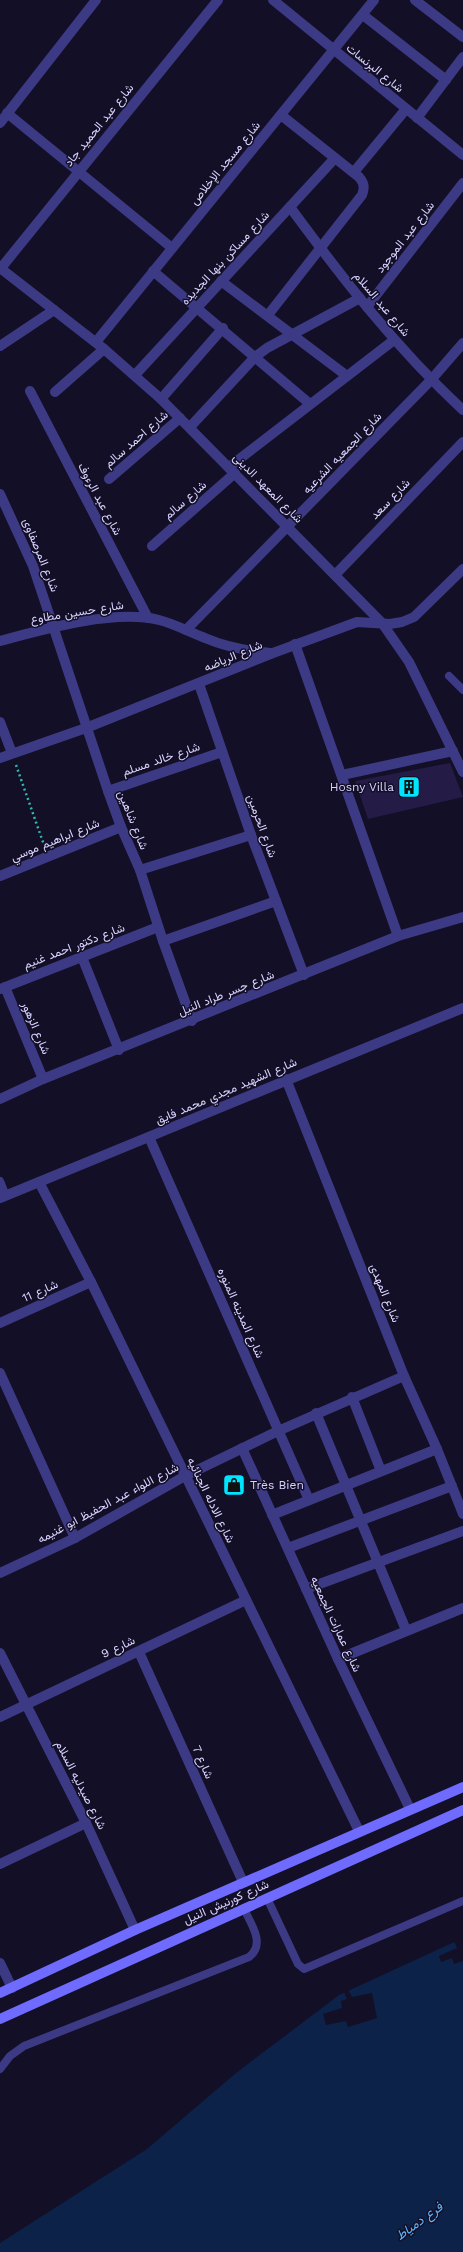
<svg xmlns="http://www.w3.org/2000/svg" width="463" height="2252" font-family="'Work Sans',Vazirmatn,sans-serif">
<rect width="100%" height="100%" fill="#130f26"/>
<path fill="#0c2248" d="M463,1938V2252H0V2243L147,2149L236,2073L339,1995Z"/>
<g fill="#130f26">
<path d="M463,1938V1961L454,1964L452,1958L441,1962L439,1956L457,1948L454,1941Z"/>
<path d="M348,1990L352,1997L372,1993L377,2018L348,2027L346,2021L326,2025L323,2014L342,2008L341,2001L347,1999L344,1992Z"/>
</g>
<path fill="#241b47" d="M450,763L463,797L368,819L355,781Z"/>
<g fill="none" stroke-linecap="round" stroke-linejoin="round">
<path stroke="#2fb8b0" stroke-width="2.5" stroke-dasharray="2 3" stroke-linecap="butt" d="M16,765L44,845"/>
<g stroke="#3d3a85" stroke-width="8">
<path d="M449,676L463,690"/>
<path d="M0,1181L6,1196"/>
<path d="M267,1898L298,1964L304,1969L463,1901"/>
<path d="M0,2069L10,2056L24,2046L249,1957C266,1944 251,1924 244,1909"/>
</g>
<g stroke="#3d3a85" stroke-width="10">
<path d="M273,0L463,155"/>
<path d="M415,0L463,37"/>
<path d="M363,15L446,80"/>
<path d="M7,113L172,248"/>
<path d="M417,118L463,57"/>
<path d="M0,123L96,0"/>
<path d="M354,172L406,109"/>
<path d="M290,207C343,279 397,349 463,410"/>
<path d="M0,268L104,349L161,399L382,623L409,662L463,772"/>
<path d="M1,268L218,0"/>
<path d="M153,271L310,404"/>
<path d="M221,281L347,376"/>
<path d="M367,307L463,183"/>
<path d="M268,315L362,195C365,187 364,183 359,177L281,115"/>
<path d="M96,342L374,0"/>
<path d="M0,346L54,310"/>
<path d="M135,375L335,158"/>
<path d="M30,391L148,618"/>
<path d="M55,392L104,349"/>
<path d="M161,399L223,328"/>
<path d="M190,427L255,357L267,348L360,298"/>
<path d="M229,467L394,340"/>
<path d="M109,479L180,418"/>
<path d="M0,494L33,566L108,791L121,827L140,870L163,941L192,1021"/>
<path d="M152,546L235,473"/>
<path d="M336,574L463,442"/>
<path d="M186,630L431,380L463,343"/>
<path d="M0,641C44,629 115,609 159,620C175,624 189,632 205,638C226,647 247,651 270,653"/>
<path d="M295,644L398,936"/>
<path d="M199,684L251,835L304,975"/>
<path d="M0,722L12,753"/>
<path d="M0,758L86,728L273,653L357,622L390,624L402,622L414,617L463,569"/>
<path d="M342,775L453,751"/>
<path d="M108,791L222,752"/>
<path d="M140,870L251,835"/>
<path d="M0,876L121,827"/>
<path d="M163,941L276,901"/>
<path d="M82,957L119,1050"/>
<path d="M5,987L43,1079"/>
<path d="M0,989L158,927"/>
<path d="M286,1079L404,1376L437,1449L463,1514"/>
<path d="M0,1099L43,1079L398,936L463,917"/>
<path d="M149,1137L309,1500"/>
<path d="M39,1182L91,1282L359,1831"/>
<path d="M0,1198L463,1008"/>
<path d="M0,1323L91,1282"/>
<path d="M0,1373L75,1538"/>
<path d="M352,1397L381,1471"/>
<path d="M316,1413L406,1630"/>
<path d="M242,1448L338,1659L410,1809"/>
<path d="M272,1515L437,1449"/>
<path d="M288,1548L452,1486"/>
<path d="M0,1573L75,1538L185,1476L278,1431L404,1376"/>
<path d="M306,1589L463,1531"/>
<path d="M139,1652L243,1882"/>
<path d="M0,1653L86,1823L135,1930"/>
<path d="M338,1659L463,1608"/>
<path d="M0,1717L246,1600"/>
<path d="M0,1864L86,1823"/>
<path d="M0,1963L12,1988"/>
</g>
<g stroke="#6f6bff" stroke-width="10">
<path d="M0,1993L135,1930L463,1787"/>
<path d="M0,2019L463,1810"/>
</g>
</g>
<defs>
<g id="building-square" transform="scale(1.15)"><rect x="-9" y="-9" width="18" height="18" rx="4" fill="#00e5ff" stroke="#130f26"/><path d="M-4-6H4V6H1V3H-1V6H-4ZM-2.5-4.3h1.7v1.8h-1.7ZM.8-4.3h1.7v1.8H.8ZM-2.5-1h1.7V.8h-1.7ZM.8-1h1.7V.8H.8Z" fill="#111"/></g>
<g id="shop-square" transform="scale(1.15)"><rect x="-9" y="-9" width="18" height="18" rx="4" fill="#00e5ff" stroke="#130f26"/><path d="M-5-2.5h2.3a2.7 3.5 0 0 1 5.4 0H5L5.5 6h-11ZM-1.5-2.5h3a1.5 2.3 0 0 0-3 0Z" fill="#111"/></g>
</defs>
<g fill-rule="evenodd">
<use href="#building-square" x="409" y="787"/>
<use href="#shop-square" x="234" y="1485"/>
</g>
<g text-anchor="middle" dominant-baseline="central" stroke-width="3" stroke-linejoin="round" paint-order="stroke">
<g font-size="12" fill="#d9d4ff" stroke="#130f26">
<text transform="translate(375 68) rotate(39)">شارع البرنسات</text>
<text transform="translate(99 125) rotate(-51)">شارع عبد الحميد جاد</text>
<text transform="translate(225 163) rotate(-51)">شارع مسجد الإخلاص</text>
<text transform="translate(405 237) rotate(-52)">شارع عبد الموجود</text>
<text transform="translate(225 258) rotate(-47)">شارع مساكن بنها الجديده</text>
<text transform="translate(382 304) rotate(50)">شارع عبد السلام</text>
<text transform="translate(136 439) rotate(-41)">شارع احمد سالم</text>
<text transform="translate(342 453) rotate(-46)">شارع الجمعيه الشرعيه</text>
<text transform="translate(268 488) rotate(45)">شارع المعهد الدينى</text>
<text transform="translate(100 499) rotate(62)">شارع عبد الرءوف</text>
<text transform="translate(390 499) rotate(-46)">شارع سعد</text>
<text transform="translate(185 500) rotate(-41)">شارع سالم</text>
<text transform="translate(41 555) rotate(68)">شارع المرصفاوى</text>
<text transform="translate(77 612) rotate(-9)">شارع حسين مطاوع</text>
<text transform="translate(233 656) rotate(-23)">شارع الرياضه</text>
<text transform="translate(161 759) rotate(-19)">شارع خالد مسلم</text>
<text transform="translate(133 820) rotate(68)">شارع شاهين</text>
<text transform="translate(262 826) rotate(70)">شارع الحرمين</text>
<text transform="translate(55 840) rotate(-22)">شارع ابراهيم موسي</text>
<text transform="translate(74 946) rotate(-21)">شارع دكتور احمد غنيم</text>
<text transform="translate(226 993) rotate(-22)">شارع جسر طراد النيل</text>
<text transform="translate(36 1028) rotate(67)">شارع الزهور</text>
<text transform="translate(226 1091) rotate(-23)">شارع الشهيد مجدي محمد فايق</text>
<text transform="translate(40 1291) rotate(-24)">شارع 11</text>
<text transform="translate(385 1293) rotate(68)">شارع المهدى</text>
<text transform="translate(241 1313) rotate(66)">شارع المدينه المنوره</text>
<text transform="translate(211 1500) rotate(64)">شارع الادله الجنائيه</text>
<text transform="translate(108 1503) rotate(-28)">شارع اللواء عبد الحفيظ ابو غنيمه</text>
<text transform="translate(336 1624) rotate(65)">شارع عمارات الجمعيه</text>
<text transform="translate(118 1647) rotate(-25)">شارع 9</text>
<text transform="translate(203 1762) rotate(66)">شارع 7</text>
<text transform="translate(81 1785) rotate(63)">شارع صيدليه السلام</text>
<text transform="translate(226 1902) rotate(-24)">شارع كورنيش النيل</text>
</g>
<g font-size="12" fill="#d9d4ff" stroke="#130f26" text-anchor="end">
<text x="394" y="787">Hosny Villa</text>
<text x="250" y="1485" text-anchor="start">Très Bien</text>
</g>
<g font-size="13" font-style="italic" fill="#62b6ff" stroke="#130f26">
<text transform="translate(419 2221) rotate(-36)">فرع دمياط</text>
</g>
</g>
</svg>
